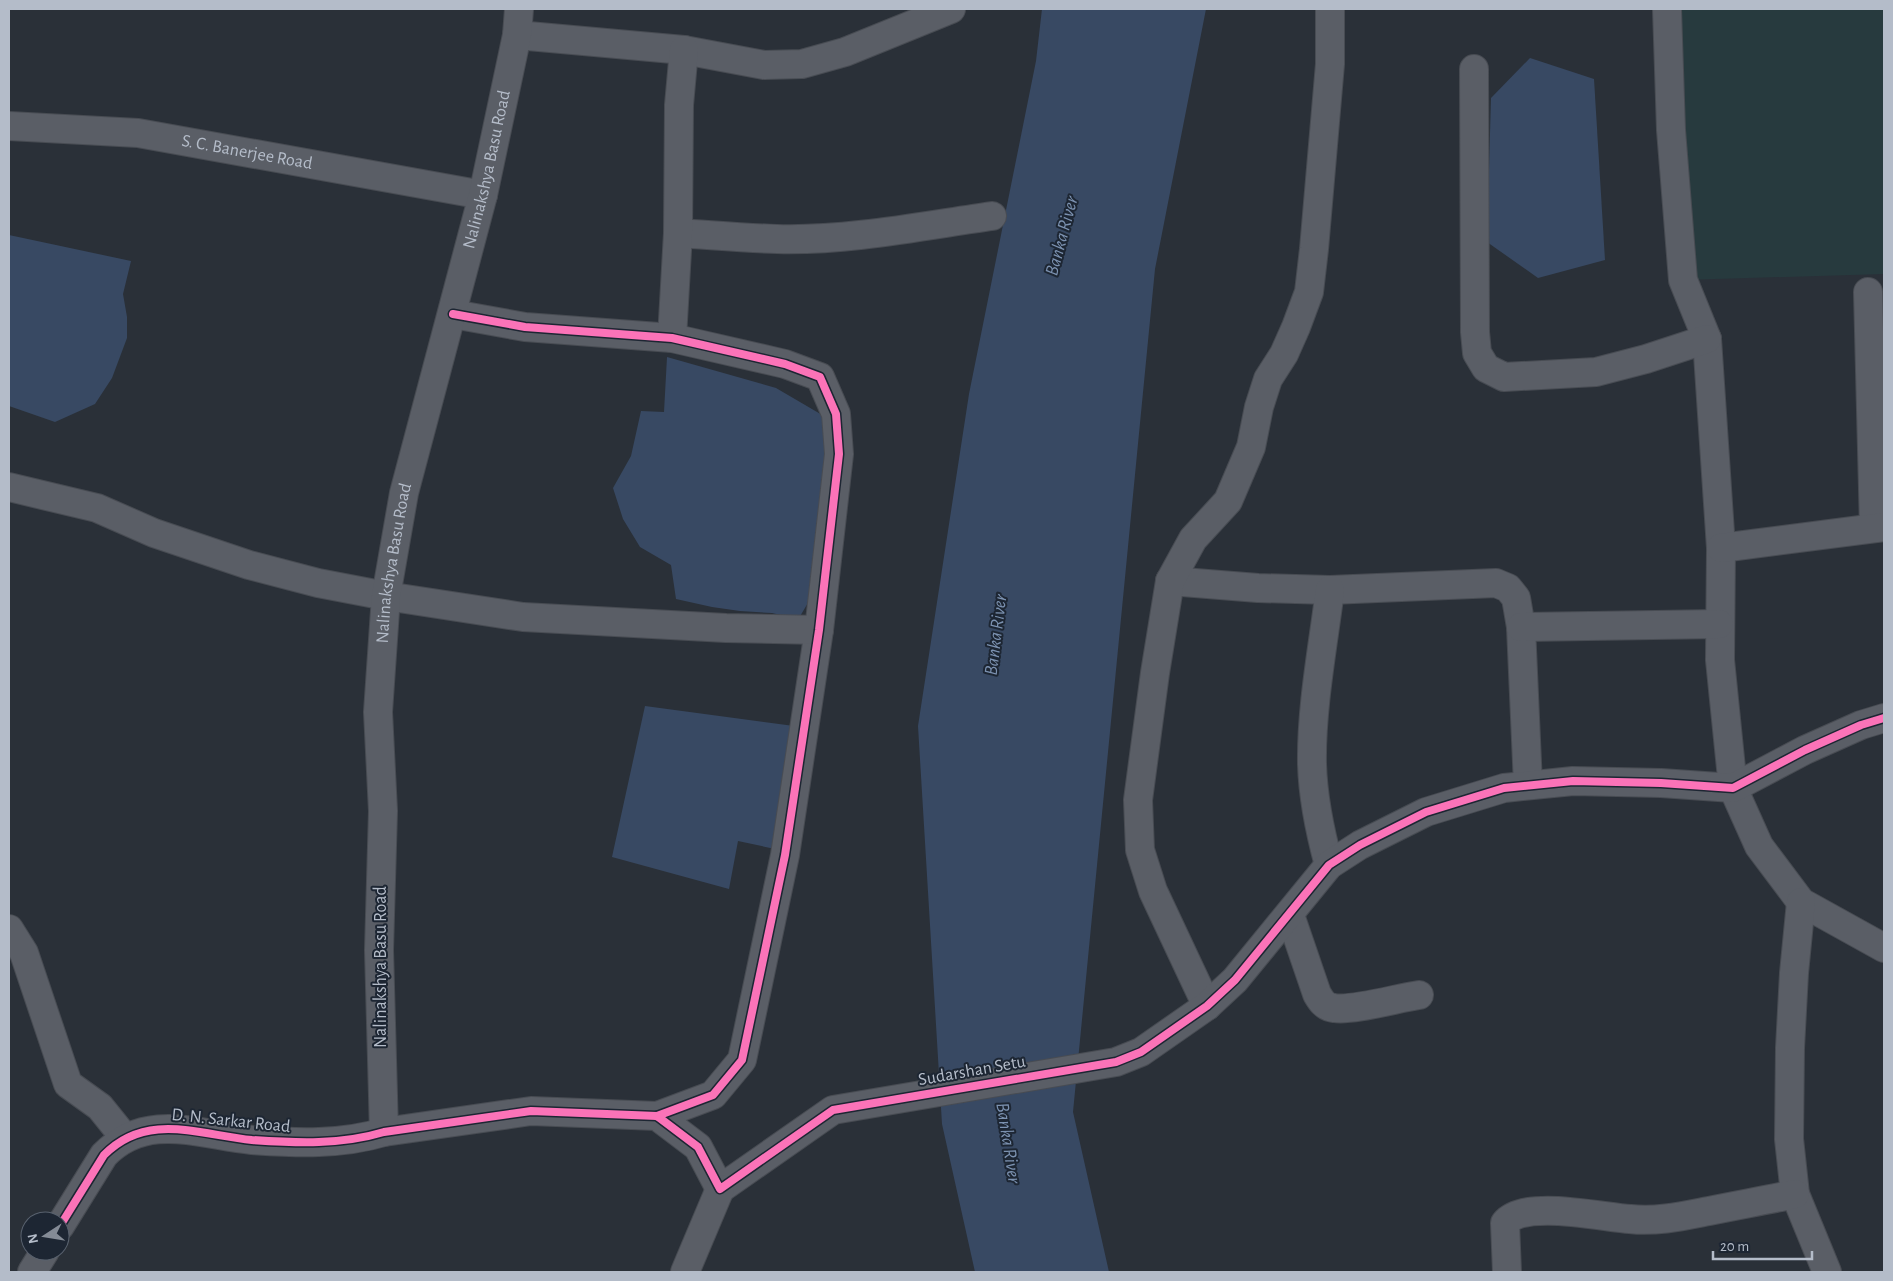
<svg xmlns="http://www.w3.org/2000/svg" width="1893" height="1281" font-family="'Alegreya Sans',sans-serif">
<rect width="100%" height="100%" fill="#2a3038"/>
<path fill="#273a3e" d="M1675,9H1884V274L1683,280Z"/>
<g fill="#384963">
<path d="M1042,9H1206L1155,269L1073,1112L1109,1272H975L942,1124L918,726L969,394L1036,61Z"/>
<path d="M1530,58L1594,79L1605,260L1538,278L1487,242L1491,98Z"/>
<path d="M9,235L131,261L123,294L127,317V338L112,378L95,404L55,422L9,406Z"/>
<path d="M667,357L776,388L829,419L812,596L799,618L789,617L772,613L740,611L712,607L676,599L671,565L640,547L623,519L613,488L631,456L641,411L664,412Z"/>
<path d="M645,706L794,726L775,849L738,841L729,889L612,857Z"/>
</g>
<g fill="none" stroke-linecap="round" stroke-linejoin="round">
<g stroke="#484c53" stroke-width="30">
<g id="minor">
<path d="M1667,9L1671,130L1683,280L1707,339L1721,548L1720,660L1733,788L1759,846L1801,902L1884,948"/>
<path d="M517,35L684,50L764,65L802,64L845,52L951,9"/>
<path d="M1474,69L1475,332L1477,353L1486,368L1504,377L1596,372L1646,359L1707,339"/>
<path id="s1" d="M9,126L138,133L483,195"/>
<path d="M678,233C711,235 744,238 777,239C848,241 922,226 992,216"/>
<path d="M1868,292L1874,528"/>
<path d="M453,314L525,327L672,338L785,364L820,377L836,414L839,454L819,630L785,855L742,1060L713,1095L657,1116"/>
<path d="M672,338L678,233L679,105L684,50"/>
<path d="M9,487L97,508L154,533L249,565L318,583L386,596L523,617L726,628L819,630"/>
<path d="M1721,548L1884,527"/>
<path d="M1170,581L1258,588L1330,590L1496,583L1508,588L1516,598L1521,627L1528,785"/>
<path d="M1521,627L1719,624"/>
<path d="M1329,865C1320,832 1313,798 1312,764C1311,708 1323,646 1330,590"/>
<path d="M1801,902L1794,973L1790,1048L1789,1139L1795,1194L1827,1272"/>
<path d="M1290,915L1317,994C1321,1001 1325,1007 1334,1008C1353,1011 1398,998 1419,995"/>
<path d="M9,929L24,953L68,1084L100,1107L125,1138"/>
<path d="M1207,1006L1153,891L1140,850L1138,800L1155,673L1170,581L1193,539L1228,501L1251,447L1259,407L1268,379L1284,354L1296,327L1309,292L1314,249L1330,64V9"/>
<path d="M60,1226L104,1155C147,1111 200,1135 252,1140C297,1143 341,1145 384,1132L531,1111L657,1116L698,1147L720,1189L833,1110L1116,1062L1141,1052L1207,1006L1235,980L1329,865L1360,845L1426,812L1504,788L1573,781L1661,783L1733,788L1805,750L1861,725L1884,718"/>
<path d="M32,1272L45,1251"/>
<path d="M685,1272L720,1189"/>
<path d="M1507,1272L1505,1223C1524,1199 1601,1217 1630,1219C1657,1222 1683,1216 1709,1211C1738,1205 1767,1200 1795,1194"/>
</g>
</g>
<g stroke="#484c53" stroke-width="30">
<g id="tertiary">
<path id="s2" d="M384,1132L379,950L383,811L378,712L386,596L404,493L483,195L517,35L519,9"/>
</g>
</g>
<use href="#minor" stroke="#5a5e66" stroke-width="28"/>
<use href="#tertiary" stroke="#5a5e66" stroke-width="28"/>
<g stroke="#1d2633" stroke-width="11">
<g id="cycleway">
<path d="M453,314L525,327L672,338L785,364L820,377L836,414L839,454L819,630L785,855L742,1060L713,1095L657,1116"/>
<path d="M60,1226L104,1155C147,1111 200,1135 252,1140C297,1143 341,1145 384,1132L531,1111L657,1116L698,1147L720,1189L833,1110L1116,1062L1141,1052L1207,1006L1235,980L1329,865L1360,845L1426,812L1504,788L1573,781L1661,783L1733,788L1805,750L1861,725L1884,718"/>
</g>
</g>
<use href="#cycleway" stroke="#fb73b8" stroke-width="8"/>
</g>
<g text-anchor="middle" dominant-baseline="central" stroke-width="4" stroke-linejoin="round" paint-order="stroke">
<g font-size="18" fill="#b4bcc9" stroke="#1d2633">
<text stroke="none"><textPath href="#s1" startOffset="240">S. C. Banerjee Road</textPath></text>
<text stroke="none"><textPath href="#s2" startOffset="975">Nalinakshya Basu Road</textPath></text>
<text stroke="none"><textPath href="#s2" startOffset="570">Nalinakshya Basu Road</textPath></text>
<text transform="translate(381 967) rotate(-90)">Nalinakshya Basu Road</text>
<text transform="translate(972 1071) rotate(-10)">Sudarshan Setu</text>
<text transform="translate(231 1121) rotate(6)">D. N. Sarkar Road</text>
</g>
<g font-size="19" font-style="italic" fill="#7c92b1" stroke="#1d2633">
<text transform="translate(1062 236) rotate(-75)">Banka River</text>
<text transform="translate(996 635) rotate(-83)">Banka River</text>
<text transform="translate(1008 1143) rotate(81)">Banka River</text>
</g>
</g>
<rect width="1893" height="1281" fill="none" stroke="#b4bcc9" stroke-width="20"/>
<g transform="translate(45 1236) rotate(258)"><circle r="24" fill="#1d2633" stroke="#59626f"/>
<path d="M0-4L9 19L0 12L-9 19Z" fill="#848b96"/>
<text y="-8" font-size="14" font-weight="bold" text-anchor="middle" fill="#b4bcc9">N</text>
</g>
<path d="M1713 1251v8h99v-8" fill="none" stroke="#b4bcc9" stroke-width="2.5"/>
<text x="1720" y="1251" font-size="15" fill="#b4bcc9" stroke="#1d2633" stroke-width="4" paint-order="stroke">20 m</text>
</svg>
